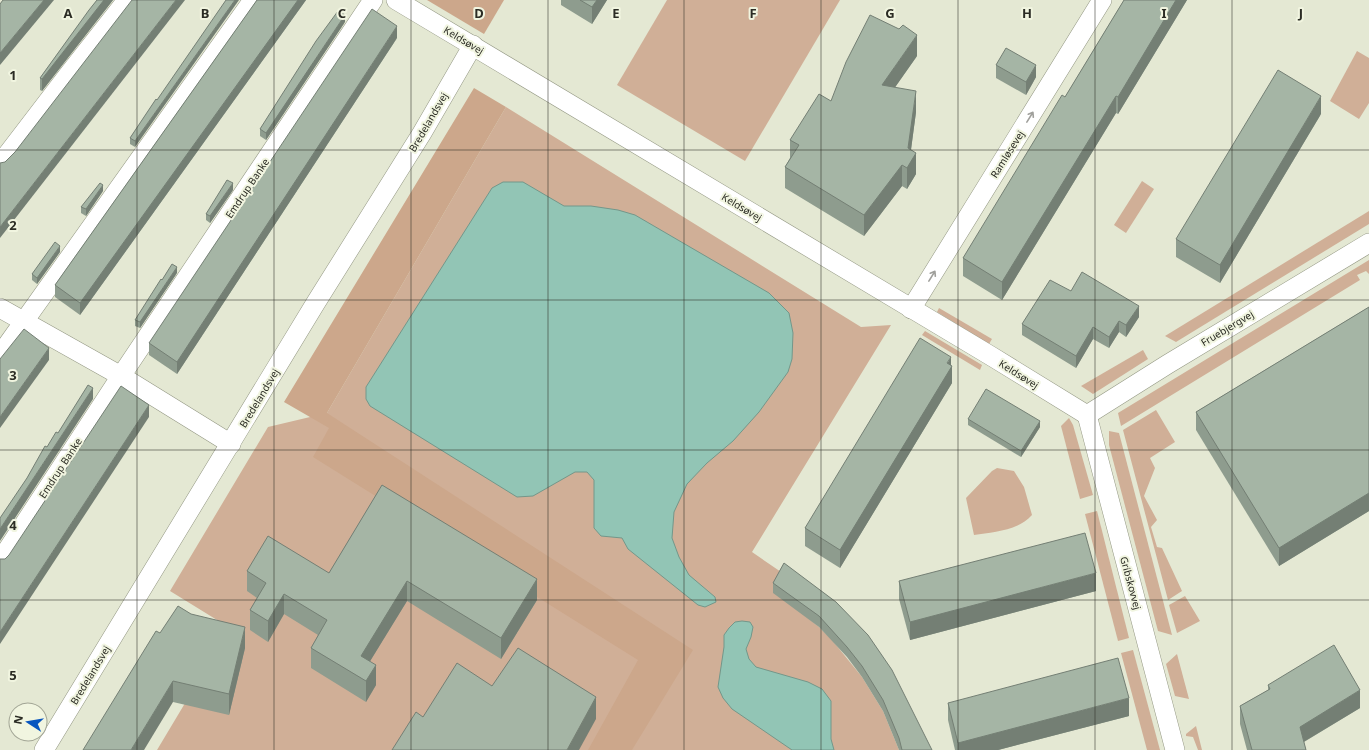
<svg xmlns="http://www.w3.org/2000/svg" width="1369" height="750" font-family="'Noto Sans',sans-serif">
<rect width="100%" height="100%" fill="#e4e8d3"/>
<g fill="#d0af97">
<path d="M667,0H840L745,161L617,85Z"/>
<path d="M1357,51L1369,58V103L1359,119L1330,101Z"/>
<path d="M506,107L861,327L891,325L752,552L784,574L793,606L819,627L832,640L862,677L883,711L899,750H157L230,628L170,591L268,427L327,413Z"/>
<path d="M1142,181L1154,189L1126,233L1114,225Z"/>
<path d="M1369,211V224L1176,342L1165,336Z"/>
<path d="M1369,260V274L1366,271L1357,275L1360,280L1121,426L1118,413Z"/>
<path d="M939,308L992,339L989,344L937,312Z"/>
<path d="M925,331L982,365L980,370L922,335Z"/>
<path d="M1143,350L1148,359L1093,394L1081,386Z"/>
<path d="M1156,410L1175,442L1150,458L1155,468L1144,496L1157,520L1151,527L1157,547L1162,548L1182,591L1168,600L1123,430Z"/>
<path d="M1069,418L1073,425L1093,495L1080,499L1061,426Z"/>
<path d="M1109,431L1119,433L1172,635L1158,631L1109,445Z"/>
<path d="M997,468L1014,471L1024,487L1032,515C1018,531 993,532 974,535L966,498L992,471Z"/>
<path d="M1097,511L1129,638L1118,641L1085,514Z"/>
<path d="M1185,596L1200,621L1177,633L1169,605Z"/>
<path d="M1133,650L1160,750H1147L1121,653Z"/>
<path d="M1177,654L1189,699L1175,696L1166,664Z"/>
<path d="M1196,726L1202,750H1203H1198L1193,737L1186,736V734Z"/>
</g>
<g fill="#cca78b">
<path d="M427,0H504L484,34Z"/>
<path d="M474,88L506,107L327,413L693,650L632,750H588L638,660L313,457L329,428L284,402Z"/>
</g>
<g fill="#92c5b5" stroke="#73978a">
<path d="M503,182H523L564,206H591L618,210L635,215L769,293L789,313L793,333L792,359L788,372L759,412L733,441L707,463L687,484L674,512L672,538L679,557L689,575L715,597L716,602L705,607L698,605L628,549L622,538L601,536L594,528V480L587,472H575L533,496L517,497L370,406L366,399V387L492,188Z"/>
<path d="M742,621L750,622L753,627L751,637L746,649L749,659L756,667L808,682L822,689L831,701V739L834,750H792L732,709L723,698L718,687L724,647V635L729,628L735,622Z"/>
</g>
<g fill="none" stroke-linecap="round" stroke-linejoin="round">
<g stroke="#939783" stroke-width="20">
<g id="street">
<path d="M396,0L991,356L1087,415"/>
<path d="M0,164L68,75L127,0"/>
<path d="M0,308L121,376L231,444"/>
<path d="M911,309L1102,0"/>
<path d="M0,355L253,0"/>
<path d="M1087,415L1175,750"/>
<path d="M1087,415L1168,364L1369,243"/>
<path d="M0,561L121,376L373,0"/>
<path d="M44,750L315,304L422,133L473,45"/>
</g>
</g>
<use href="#street" stroke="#fff" stroke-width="19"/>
</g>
<g fill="#8e9c8e">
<path d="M97,0H113L42,91L40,90V78Z"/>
<path d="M257,0H306L80,315L55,297V285Z"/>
<path d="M561,0H607L592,24L561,5Z"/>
<path d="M1124,0H1187L1118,114L1116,113L1002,300L963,276V258L1065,97Z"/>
<path d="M345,22L266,140L260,136V129Z"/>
<path d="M397,38L177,374L149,355V343Z"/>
<path d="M917,56L895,87L916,112L911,150L916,174L907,189L902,186L864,236L785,188V167L790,158V140L831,101Z"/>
<path d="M996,65L1036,77L1026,95L996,78Z"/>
<path d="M157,100L135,147L130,144V138Z"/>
<path d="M1321,114L1220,283L1176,257V239Z"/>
<path d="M233,190L210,223L206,220V214Z"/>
<path d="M103,191L86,216L81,213V207Z"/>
<path d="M60,252L37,284L32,280V274Z"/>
<path d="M177,273L140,328L135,326V320Z"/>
<path d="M1071,291L1139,317L1126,337L1119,332L1109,348L1093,339L1076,368L1022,335V324Z"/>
<path d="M1369,307V511L1279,566L1196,430V412Z"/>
<path d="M951,365L952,383L840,568L805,546V528Z"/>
<path d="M968,419L1040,427L1021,457L968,425Z"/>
<path d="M382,485L537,600L501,659L407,601L370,661L376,685L366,702L311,668V648L318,635L284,614L268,642L250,630V610L257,598L247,591V571L329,573Z"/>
<path d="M784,563L932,750H899L883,711L862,677L847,657L819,627L773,593V583Z"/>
<path d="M899,581L1096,591L910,640L899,599Z"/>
<path d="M160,633L245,648L229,715L173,702Z"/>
<path d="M1268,685L1360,708L1304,742L1306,750H1247L1240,724V706L1268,690Z"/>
<path d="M948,703L1129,716L998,750H955L948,720Z"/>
</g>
<g fill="#747f74">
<path d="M44,0H54L0,65V53Z"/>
<path d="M104,0H113L42,91V79Z"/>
<path d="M176,0H185L0,238V227Z"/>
<path d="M235,0H239L135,147V141Z"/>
<path d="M298,0H306L80,315V303Z"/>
<path d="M597,0H607L592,24V7Z"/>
<path d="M1176,0H1187L1118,114V97Z"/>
<path d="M345,15V22L266,140V133Z"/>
<path d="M397,26V38L177,374V362Z"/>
<path d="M917,35V56L882,106V85Z"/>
<path d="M1036,65V77L1026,95V82Z"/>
<path d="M916,91V112L909,164L916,153V174L907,189V168L908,148Z"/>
<path d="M1116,96V113L1002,300V282Z"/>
<path d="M1321,96V114L1220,283V265Z"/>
<path d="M902,165V186L864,236V215Z"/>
<path d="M233,183V190L210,223V216Z"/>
<path d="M103,185V191L86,216V209Z"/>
<path d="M60,246V252L37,284V278Z"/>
<path d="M177,267V273L140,328V322Z"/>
<path d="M1139,306V317L1126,337V325Z"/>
<path d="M1119,321V332L1109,348V337Z"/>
<path d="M1093,327V339L1076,368V356Z"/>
<path d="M49,348V360L0,428V417Z"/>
<path d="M951,357V367L952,366V383L840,568V550Z"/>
<path d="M93,388V399L0,541V529Z"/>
<path d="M149,405V417L0,644V632Z"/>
<path d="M1040,421V427L1021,457V451Z"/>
<path d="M1369,493V511L1279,566V548Z"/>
<path d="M1096,573V591L910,640V622Z"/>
<path d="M537,579V600L501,659V638Z"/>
<path d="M407,581V601L361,676V656Z"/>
<path d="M284,594V614L268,642V621Z"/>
<path d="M245,627V648L229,715V694Z"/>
<path d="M376,665V685L366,702V681Z"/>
<path d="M173,681V702L144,750H131Z"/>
<path d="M1360,690V708L1300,744V727Z"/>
<path d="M596,697V719L579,750H567Z"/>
<path d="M1129,698V716L998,750H958V743Z"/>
</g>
<g fill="#a5b5a5" stroke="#747f74">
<path d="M3,0H44L0,53V4Z"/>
<path d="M97,0H104L42,79L40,78L89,10Z"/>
<path d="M132,0H176L0,227V163L5,162L15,152Z"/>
<path d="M226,0H235L135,141L130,138L156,99L157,100Z"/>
<path d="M257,0H298L80,303L55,285Z"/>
<path d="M580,0H597L592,7Z"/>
<path d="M1124,0H1176L1118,97L1116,96L1002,282L963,258L1062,95L1065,97Z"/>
<path d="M372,9L397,26L177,362L149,343Z"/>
<path d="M338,11L345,15L266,133L260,129L316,41Z"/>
<path d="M870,15L899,29L903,25L917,35L882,85L916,91L908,148L916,153L907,168L902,165L864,215L785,167L799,145L790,140L819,94L831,101L846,62Z"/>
<path d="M1006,48L1036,65L1026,82L996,65Z"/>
<path d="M1278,70L1321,96L1220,265L1176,239Z"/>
<path d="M227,180L233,183L210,216L206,214Z"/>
<path d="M100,183L103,185L86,209L81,207Z"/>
<path d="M55,242L60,246L37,278L32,274Z"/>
<path d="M172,264L177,267L140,322L135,320L161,279L162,280Z"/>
<path d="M1082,272L1139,306L1126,325L1119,321L1109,337L1093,327L1076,356L1022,324L1050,280L1071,291Z"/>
<path d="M1369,307V493L1279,548L1196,412Z"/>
<path d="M24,329L49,348L0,417V359Z"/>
<path d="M920,338L951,357L947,363L952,366L840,550L805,528Z"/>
<path d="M88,385L93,388L0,529V518L27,478L45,446L47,447L56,432L58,433Z"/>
<path d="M121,386L149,405L0,632V559H5L9,555Z"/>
<path d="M986,389L1040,421L1021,451L968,419Z"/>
<path d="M382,485L537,579L501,638L407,581L361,656L376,665L366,681L311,648L327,620L284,594L268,621L250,610L266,583L247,571L268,536L329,573Z"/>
<path d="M1085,533L1096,573L910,622L899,581Z"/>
<path d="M784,563L836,602L868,635L892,670L932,750H902L899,738L883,700L862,666L847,647L819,616L773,583Z"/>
<path d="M178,606L191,614L245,627L229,694L173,681L131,750H83L156,631L160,633Z"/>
<path d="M1334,645L1360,690L1300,727L1306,750H1252L1240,706L1270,689L1268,685Z"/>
<path d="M518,648L596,697L567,750H392L416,712L423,717L457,663L492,686Z"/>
<path d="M1118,658L1129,698L958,743L948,703Z"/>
</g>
<defs><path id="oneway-shaft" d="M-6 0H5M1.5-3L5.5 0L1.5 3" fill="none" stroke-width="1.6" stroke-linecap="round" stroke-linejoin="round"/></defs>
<g stroke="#a0a09c">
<use href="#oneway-shaft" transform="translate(1030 117) rotate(-58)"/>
<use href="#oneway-shaft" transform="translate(932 276) rotate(-58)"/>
</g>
<path fill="none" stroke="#2b2c24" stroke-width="1" stroke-opacity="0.55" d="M137,0V750M274,0V750M411,0V750M548,0V750M684,0V750M821,0V750M958,0V750M1095,0V750M1232,0V750M0,150H1369M0,300H1369M0,450H1369M0,600H1369"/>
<g text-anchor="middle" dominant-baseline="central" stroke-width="4" stroke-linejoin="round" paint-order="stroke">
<g font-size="10" fill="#2b2c24" stroke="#f1f5e0">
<text transform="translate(464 40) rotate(31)">Keldsøvej</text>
<text transform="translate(428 122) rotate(-60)">Bredelandsvej</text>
<text transform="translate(1007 154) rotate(-58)">Ramløsevej</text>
<text transform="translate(247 188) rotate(-56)">Emdrup Banke</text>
<text transform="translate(742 207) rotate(31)">Keldsøvej</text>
<text transform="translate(1227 328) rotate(-31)">Fruebjergvej</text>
<text transform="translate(1019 374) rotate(32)">Keldsøvej</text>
<text transform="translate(259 398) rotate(-59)">Bredelandsvej</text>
<text transform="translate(60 468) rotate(-57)">Emdrup Banke</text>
<text transform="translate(1131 583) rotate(75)">Gribskovvej</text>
<text transform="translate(90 675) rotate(-59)">Bredelandsvej</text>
</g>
</g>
<g font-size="13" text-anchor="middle" font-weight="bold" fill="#2b2c24" stroke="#f1f5e0" stroke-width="4" stroke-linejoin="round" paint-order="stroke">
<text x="68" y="18">A</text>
<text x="205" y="18">B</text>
<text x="342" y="18">C</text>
<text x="479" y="18">D</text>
<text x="616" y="18">E</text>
<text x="753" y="18">F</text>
<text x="890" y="18">G</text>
<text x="1027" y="18">H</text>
<text x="1164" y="18">I</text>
<text x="1301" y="18">J</text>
<text x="13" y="80">1</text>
<text x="13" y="230">2</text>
<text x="13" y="380">3</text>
<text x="13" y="530">4</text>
<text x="13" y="680">5</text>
</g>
<g transform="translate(28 722) rotate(282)"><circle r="19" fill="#f1f5e0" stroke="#a2a595"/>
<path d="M0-3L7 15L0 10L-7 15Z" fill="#0755bf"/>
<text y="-6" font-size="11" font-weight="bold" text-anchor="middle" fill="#2b2c24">N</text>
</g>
</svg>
